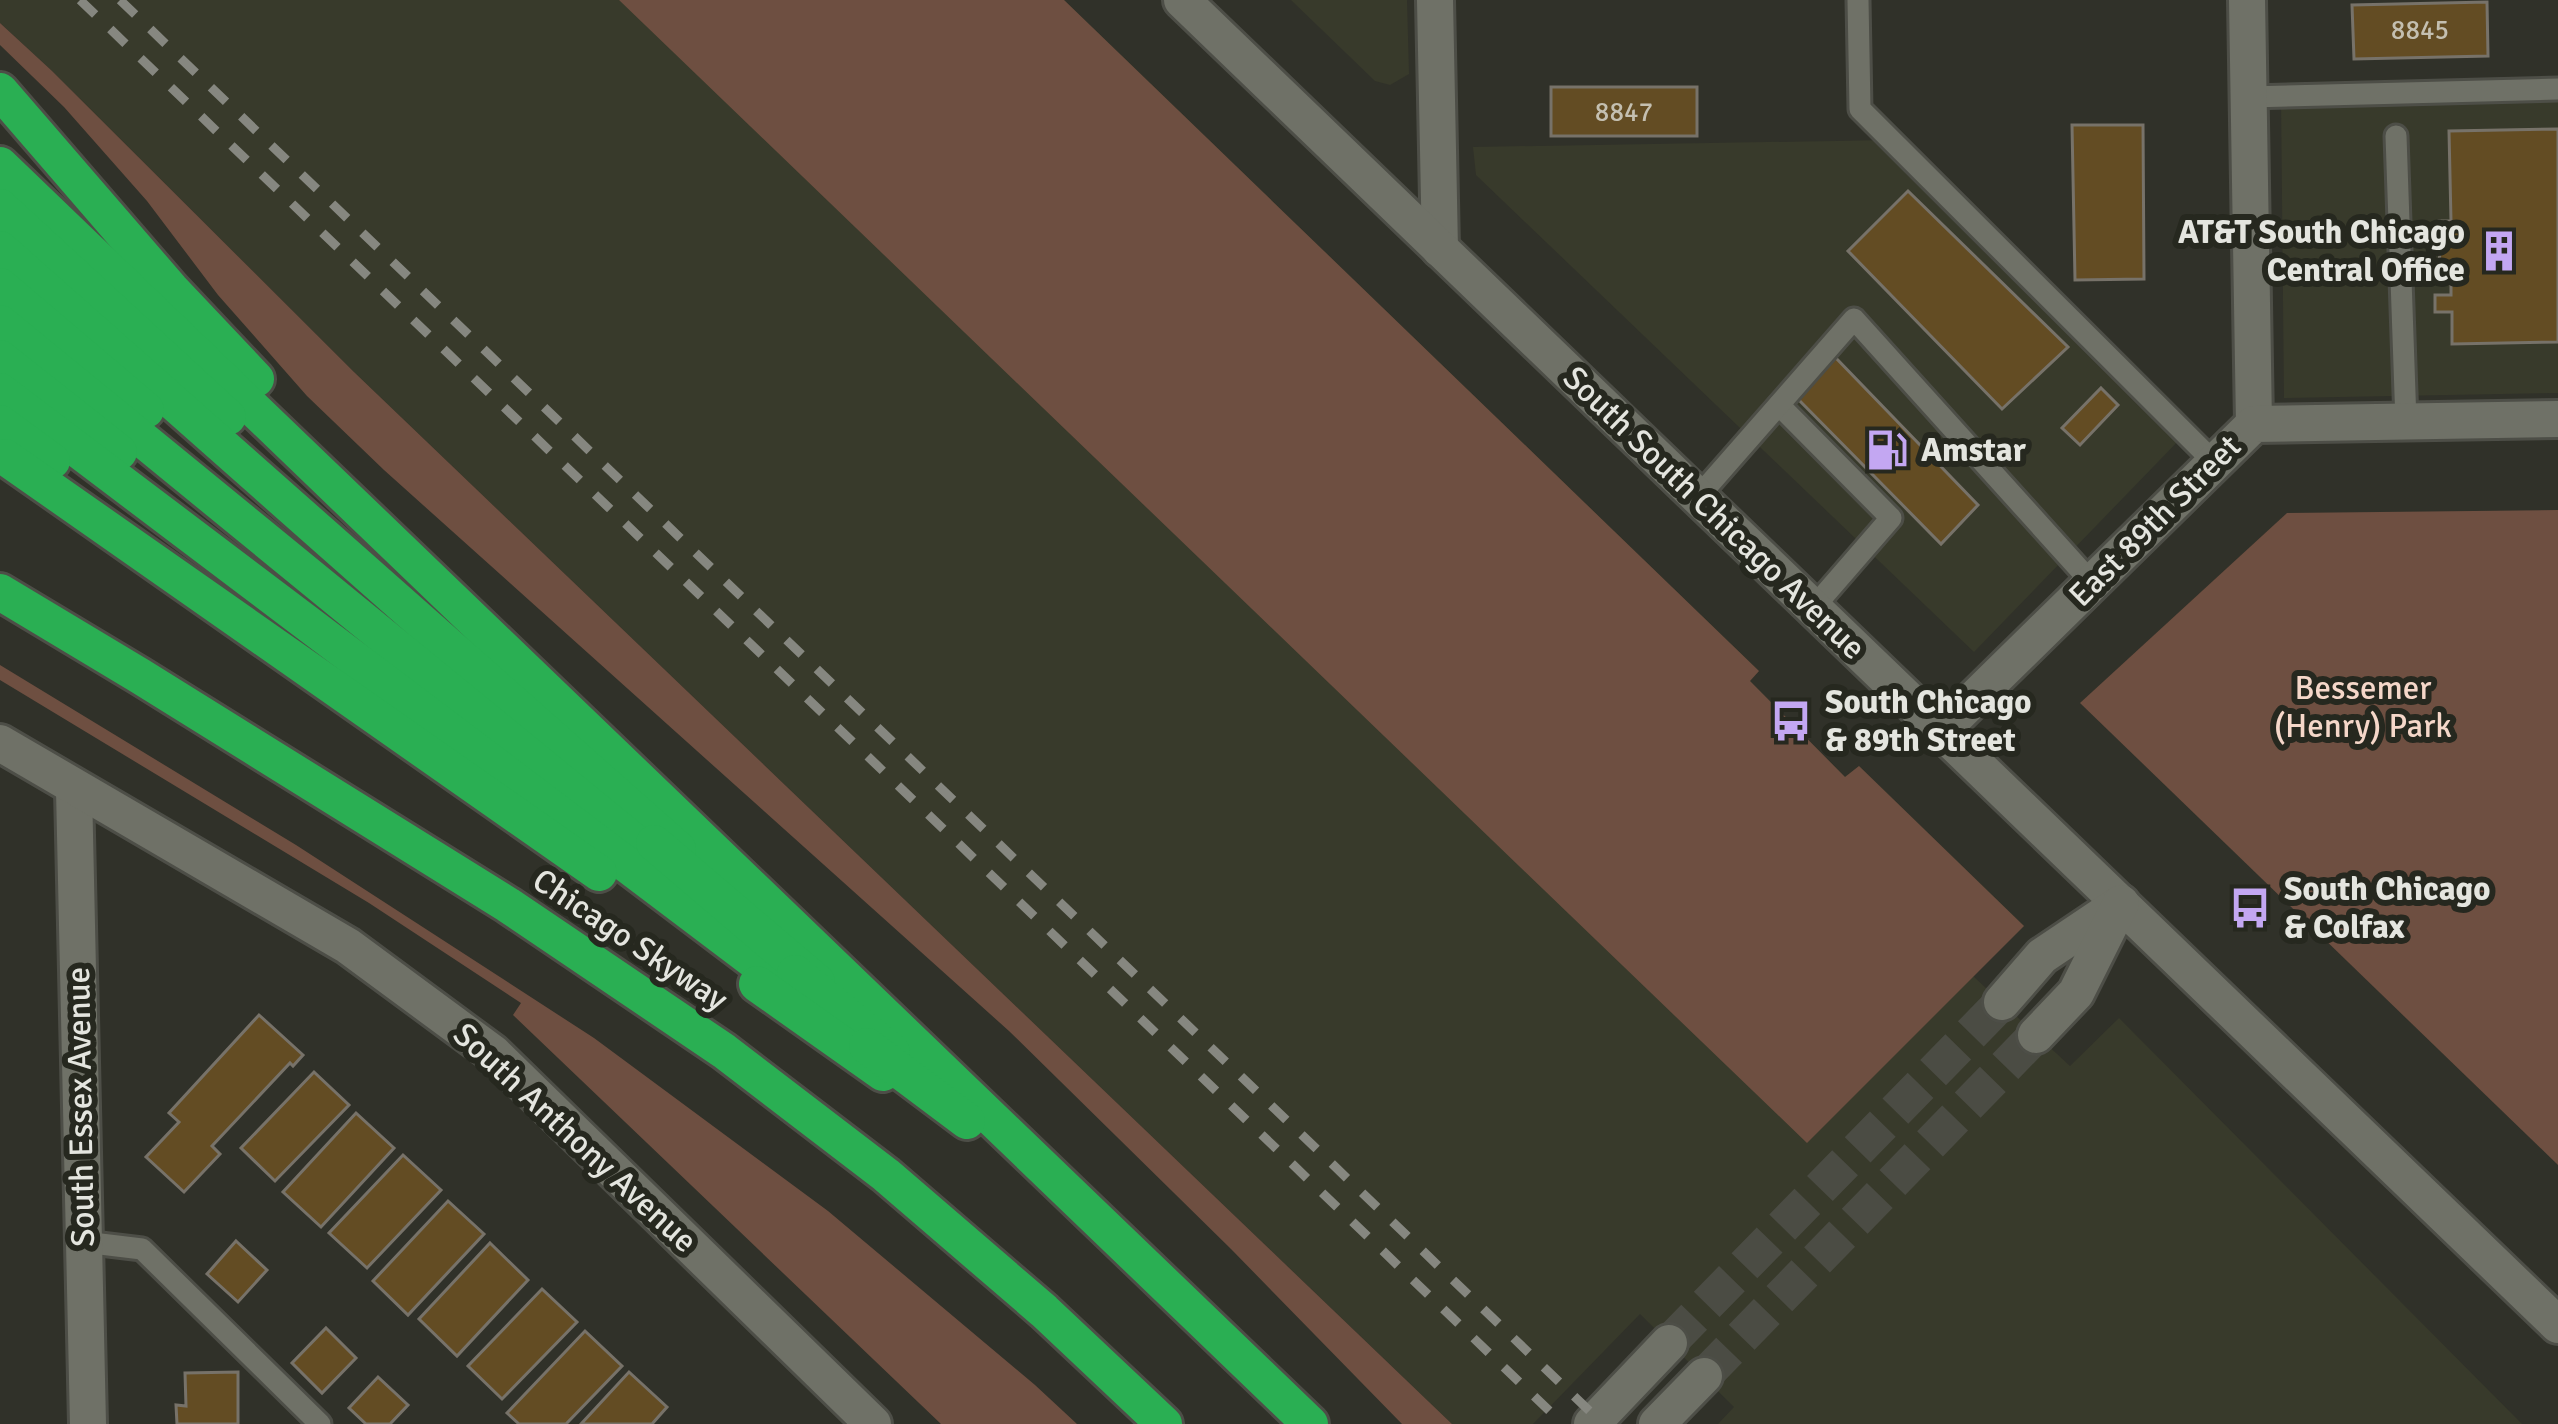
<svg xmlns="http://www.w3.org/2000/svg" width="2558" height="1424" font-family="Signika,sans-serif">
<rect width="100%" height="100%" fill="#303129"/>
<g fill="#383a2b">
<path d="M0,0H1064L1759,671L1750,681L1845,777L1859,766L2024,926L1973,976L2070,1066L2119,1018L2522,1424H1718L1734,1407L1640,1314L1533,1424H1452L354,372L51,70L0,23Z"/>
<path d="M1291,0H1407L1409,74L1390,85L1375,81Z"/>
<path d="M2558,89V393L2284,398L2281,96Z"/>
<path d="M1892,140L2185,434L1974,652L1476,175L1473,147Z"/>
</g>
<g fill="#6e4f41">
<path d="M619,0H1064L1759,671L1750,681L1845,777L1859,766L2024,926L1807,1143Z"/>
<path d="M0,23L51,70L354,372L1452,1424H1402L1231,1249L1009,1031L384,470L307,396L218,295L147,201L64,107L0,45Z"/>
<path d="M2558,510V1165L2080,703L2287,513Z"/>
<path d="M0,665L296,845L594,1038L828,1211L1035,1385L1077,1424H941L513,1015L521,1003L369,903L0,680Z"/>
</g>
<g fill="#634c23" stroke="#777269" stroke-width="3">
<path d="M2487,2L2488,56L2354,59L2352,5Z"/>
<rect x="1551" y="87" width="146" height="49"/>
<path d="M2072,125H2143L2144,279L2075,280Z"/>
<path d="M2558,129V342L2452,344V312H2435V295H2451V280H2440L2439,221H2451L2449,131Z"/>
<path d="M1908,191L2068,347L2002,409L1848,251Z"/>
<path d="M1834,356L1978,505L1941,544L1795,396Z"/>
<path d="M2101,388L2118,405L2080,445L2062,428Z"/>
<path d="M259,1015L303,1055L293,1066L290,1063L212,1146L220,1154L184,1192L146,1157L179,1122L169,1113Z"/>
<path d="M314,1072L349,1105L275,1181L241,1148Z"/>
<path d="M356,1113L394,1148L321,1227L283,1192Z"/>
<path d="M403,1155L441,1190L367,1268L329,1233Z"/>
<path d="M448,1201L484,1234L408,1315L373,1281Z"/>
<path d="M236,1241L267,1270L238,1302L207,1274Z"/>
<path d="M490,1243L528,1280L457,1356L419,1319Z"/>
<path d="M542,1289L577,1322L502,1399L468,1366Z"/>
<path d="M326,1328L356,1358L322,1393L292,1363Z"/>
<path d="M585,1331L622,1366L566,1424H519L507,1413Z"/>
<path d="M238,1372V1424H177L176,1405L186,1406L185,1373Z"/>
<path d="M629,1372L667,1407L652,1424H581Z"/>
<path d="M378,1377L408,1405L390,1424H366L349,1408Z"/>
</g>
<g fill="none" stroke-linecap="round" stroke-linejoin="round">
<g stroke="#4b4c44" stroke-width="36" stroke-dasharray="36 18" stroke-linecap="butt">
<path d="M1669,1343L2002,1002"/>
<path d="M1704,1376L2036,1035"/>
</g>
<g stroke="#4d4e47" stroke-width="27">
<g id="lane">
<path d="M1858,0L1860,109L2215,463"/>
<path d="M2249,97L2558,89"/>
<path d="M2396,136L2406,422"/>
<path d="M1779,405L1891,518L1813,608"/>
<path d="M1698,497L1854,319L2092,583"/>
<path d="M84,1242L142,1249L320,1424"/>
</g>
</g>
<g stroke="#4d4e47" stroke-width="42">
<g id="street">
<path d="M1435,0L1440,249"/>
<path d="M2247,0L2254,424"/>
<path d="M1941,731L2254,424L2558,419"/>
<path d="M74,789L88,1424"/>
</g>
</g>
<g stroke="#4d4e47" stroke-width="42">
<g id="secondary">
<path d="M1182,0L2558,1325"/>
<path d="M0,743L348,946L493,1053L873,1424"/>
<path d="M2002,1002L2042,956L2118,905"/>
<path d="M2036,1035L2076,993L2121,903"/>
<path d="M1592,1424L1669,1343"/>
<path d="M1657,1424L1704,1376"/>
</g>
</g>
<g stroke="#4d4e47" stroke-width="42">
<g id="highway">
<path d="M0,91L171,289L256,379"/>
<path d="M0,165L1310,1424"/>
<path d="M0,207L228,417"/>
<path d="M0,249L678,849"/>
<path d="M0,286L146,410"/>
<path d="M0,323L636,843"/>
<path d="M0,358L119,452"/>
<path d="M0,391L790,988"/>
<path d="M0,423L52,461"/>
<path d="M5,457L599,873"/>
<path d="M0,592L140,676L508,905L724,1051L886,1175L1044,1311L1164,1424"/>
<path d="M654,843L817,982"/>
<path d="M795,973L892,1052"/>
<path d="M757,984L883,1073"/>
<path d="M867,1046L967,1121"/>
</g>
</g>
<use href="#lane" stroke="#6f7167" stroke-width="21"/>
<use href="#street" stroke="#6f7167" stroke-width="36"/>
<use href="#secondary" stroke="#6f7167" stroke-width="36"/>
<use href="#highway" stroke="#2aaf53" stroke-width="36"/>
<g stroke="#868780" stroke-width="9" stroke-dasharray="21 21" stroke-linecap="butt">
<path d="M80,0L1563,1424"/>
<path d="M120,0L1603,1424"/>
</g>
</g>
<defs>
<g id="building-bare" transform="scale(3.24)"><path d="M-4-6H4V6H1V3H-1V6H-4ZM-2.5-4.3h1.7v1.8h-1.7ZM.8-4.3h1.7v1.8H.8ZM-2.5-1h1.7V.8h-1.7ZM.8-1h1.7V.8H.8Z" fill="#c3a7f2" stroke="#26281f" stroke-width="2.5" paint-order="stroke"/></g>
<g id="fuel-bare" transform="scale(3.24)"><path d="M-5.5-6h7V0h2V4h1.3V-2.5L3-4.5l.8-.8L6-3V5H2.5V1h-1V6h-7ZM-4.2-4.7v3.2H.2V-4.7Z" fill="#c3a7f2" stroke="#26281f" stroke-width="2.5" paint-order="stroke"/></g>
<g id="bus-bare" transform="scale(3.24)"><path d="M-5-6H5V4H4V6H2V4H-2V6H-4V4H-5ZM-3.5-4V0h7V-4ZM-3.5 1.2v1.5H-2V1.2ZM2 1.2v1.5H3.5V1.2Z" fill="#c3a7f2" stroke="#26281f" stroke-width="2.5" paint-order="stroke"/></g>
</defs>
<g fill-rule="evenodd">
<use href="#building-bare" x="2499" y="251"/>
<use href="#fuel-bare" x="1887" y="450"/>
<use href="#bus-bare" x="1791" y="721"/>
<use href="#bus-bare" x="2250" y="908"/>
</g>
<g text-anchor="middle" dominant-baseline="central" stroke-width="12" stroke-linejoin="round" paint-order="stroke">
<g font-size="27" fill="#c4bfb0">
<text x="2420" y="30">8845</text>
<text x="1624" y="112">8847</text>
</g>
<g font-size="33" font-weight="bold" fill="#e4e5df" stroke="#26281f" text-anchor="start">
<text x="2465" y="232" text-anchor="end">AT&amp;T South Chicago<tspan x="2465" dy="38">Central Office</tspan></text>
<text x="1921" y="450">Amstar</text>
<text x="1825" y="702">South Chicago<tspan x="1825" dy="38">&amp; 89th Street</tspan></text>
<text x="2284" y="889">South Chicago<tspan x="2284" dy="38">&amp; Colfax</tspan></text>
</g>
<g font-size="33" fill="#e4e5df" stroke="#26281f">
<text transform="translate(1714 513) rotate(44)">South South Chicago Avenue</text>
<text transform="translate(2155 521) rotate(-45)">East 89th Street</text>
<text transform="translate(630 940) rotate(34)">Chicago Skyway</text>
<text transform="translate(81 1107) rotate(-91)">South Essex Avenue</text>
<text transform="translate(575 1138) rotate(43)">South Anthony Avenue</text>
</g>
<g font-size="33" fill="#f5d7c9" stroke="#26281f">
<text x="2363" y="688">Bessemer<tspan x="2363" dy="38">(Henry) Park</tspan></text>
</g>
</g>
</svg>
